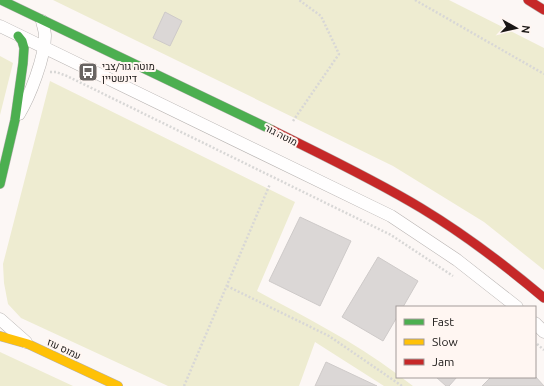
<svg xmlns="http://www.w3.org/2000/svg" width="544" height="386" font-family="Ubuntu,Heebo,sans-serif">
<rect width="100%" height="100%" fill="#fcf7f5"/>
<g fill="#eeecd1">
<path d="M53,0H449L544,48V270L484,222L393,166Z"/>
<path d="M0,56L13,63L0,115Z"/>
<path d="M50,81L295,202L257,291C305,317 353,341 397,374V377H401L413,386H384L315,342L299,386H168L21,318L8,304L4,283L3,264Z"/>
<path d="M0,352L73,386H0Z"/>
</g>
<g fill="#dbd7d6" stroke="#cecac9">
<path d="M165,12L182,21L170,46L153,38Z"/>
<path d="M300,217L351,241L320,306L269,281Z"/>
<path d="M378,257L418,281L403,307H397V317L383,341L342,317Z"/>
<path d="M326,362L377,386H315Z"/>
<path d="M535,376L544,386H482L491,377Z"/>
<path d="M436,377H457L449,386H446Z"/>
</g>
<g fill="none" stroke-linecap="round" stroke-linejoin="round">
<g stroke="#b7b3b1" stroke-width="13">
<g id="street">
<path d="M0,26L391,216L457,260L517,307"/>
<path d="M19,114C30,96 45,57 45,36C45,31 43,26 42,21"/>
<path d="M0,319L26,342"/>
<path d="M535,323L544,332"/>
</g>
</g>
<g stroke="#b7b3b1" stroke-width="10">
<g id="fast">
<path d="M1,0L272,130"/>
<path d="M0,184L15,120L23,63L24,48L22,41L18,36"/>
</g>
</g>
<g stroke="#b7b3b1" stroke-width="10">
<path id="slow" d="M0,336L28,344L118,386"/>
</g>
<g stroke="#b7b3b1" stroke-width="10">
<g id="jam">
<path d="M528,0L544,10"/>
<path d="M272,130C322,155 373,179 421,208C464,234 505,265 544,298"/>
</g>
</g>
<g stroke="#d8d7d6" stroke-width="2.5" stroke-dasharray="2 2" stroke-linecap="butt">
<path d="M415,0L544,74"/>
<path d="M50,72H56L67,76L391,235L453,276"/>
<path d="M293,121L339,54L321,16L299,0"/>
<path d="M227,286L329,336L402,386"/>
<path d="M537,344L544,350"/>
<path d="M184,386L270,184"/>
</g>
<use href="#street" stroke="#fffefe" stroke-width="12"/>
<use href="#fast" stroke="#4caf50" stroke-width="9"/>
<use href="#slow" stroke="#ffc107" stroke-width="9"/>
<use href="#jam" stroke="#c62828" stroke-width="9"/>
</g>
<defs>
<g id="bus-square" transform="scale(1)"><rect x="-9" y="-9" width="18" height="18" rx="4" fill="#686563" stroke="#fff6f2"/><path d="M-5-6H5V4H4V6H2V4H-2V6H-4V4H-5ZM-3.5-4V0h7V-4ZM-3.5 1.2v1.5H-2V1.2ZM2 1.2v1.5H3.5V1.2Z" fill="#fff"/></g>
</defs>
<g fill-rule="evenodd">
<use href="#bus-square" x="88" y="72"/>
</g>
<g text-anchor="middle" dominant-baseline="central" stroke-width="4" stroke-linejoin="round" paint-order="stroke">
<g font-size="10" fill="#191615" stroke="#fff6f2" text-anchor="start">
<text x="102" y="66">מוטה גור/צבי<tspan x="102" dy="12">דינשטיין</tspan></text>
</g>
<g font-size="10" fill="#191615" stroke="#fff6f2">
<text transform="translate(281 135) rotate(27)">מוטה גור</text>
<text transform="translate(64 349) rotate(25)">עמוס עוז</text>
</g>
</g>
<rect x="396" y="306" width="140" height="72" fill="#fff6f2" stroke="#a39c9a"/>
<rect x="404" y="319" width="20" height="6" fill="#4caf50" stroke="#a39c9a"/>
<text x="432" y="326" font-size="12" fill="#191615">Fast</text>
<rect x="404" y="339" width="20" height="6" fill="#ffc107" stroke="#a39c9a"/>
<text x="432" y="346" font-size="12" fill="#191615">Slow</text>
<rect x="404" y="359" width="20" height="6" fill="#c62828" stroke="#a39c9a"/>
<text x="432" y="366" font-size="12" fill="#191615">Jam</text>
<g transform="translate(516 28) rotate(98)" stroke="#fff6f2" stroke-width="3" paint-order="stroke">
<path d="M0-3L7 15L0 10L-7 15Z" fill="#191615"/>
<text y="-6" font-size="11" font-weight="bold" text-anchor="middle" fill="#191615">N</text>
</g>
</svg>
